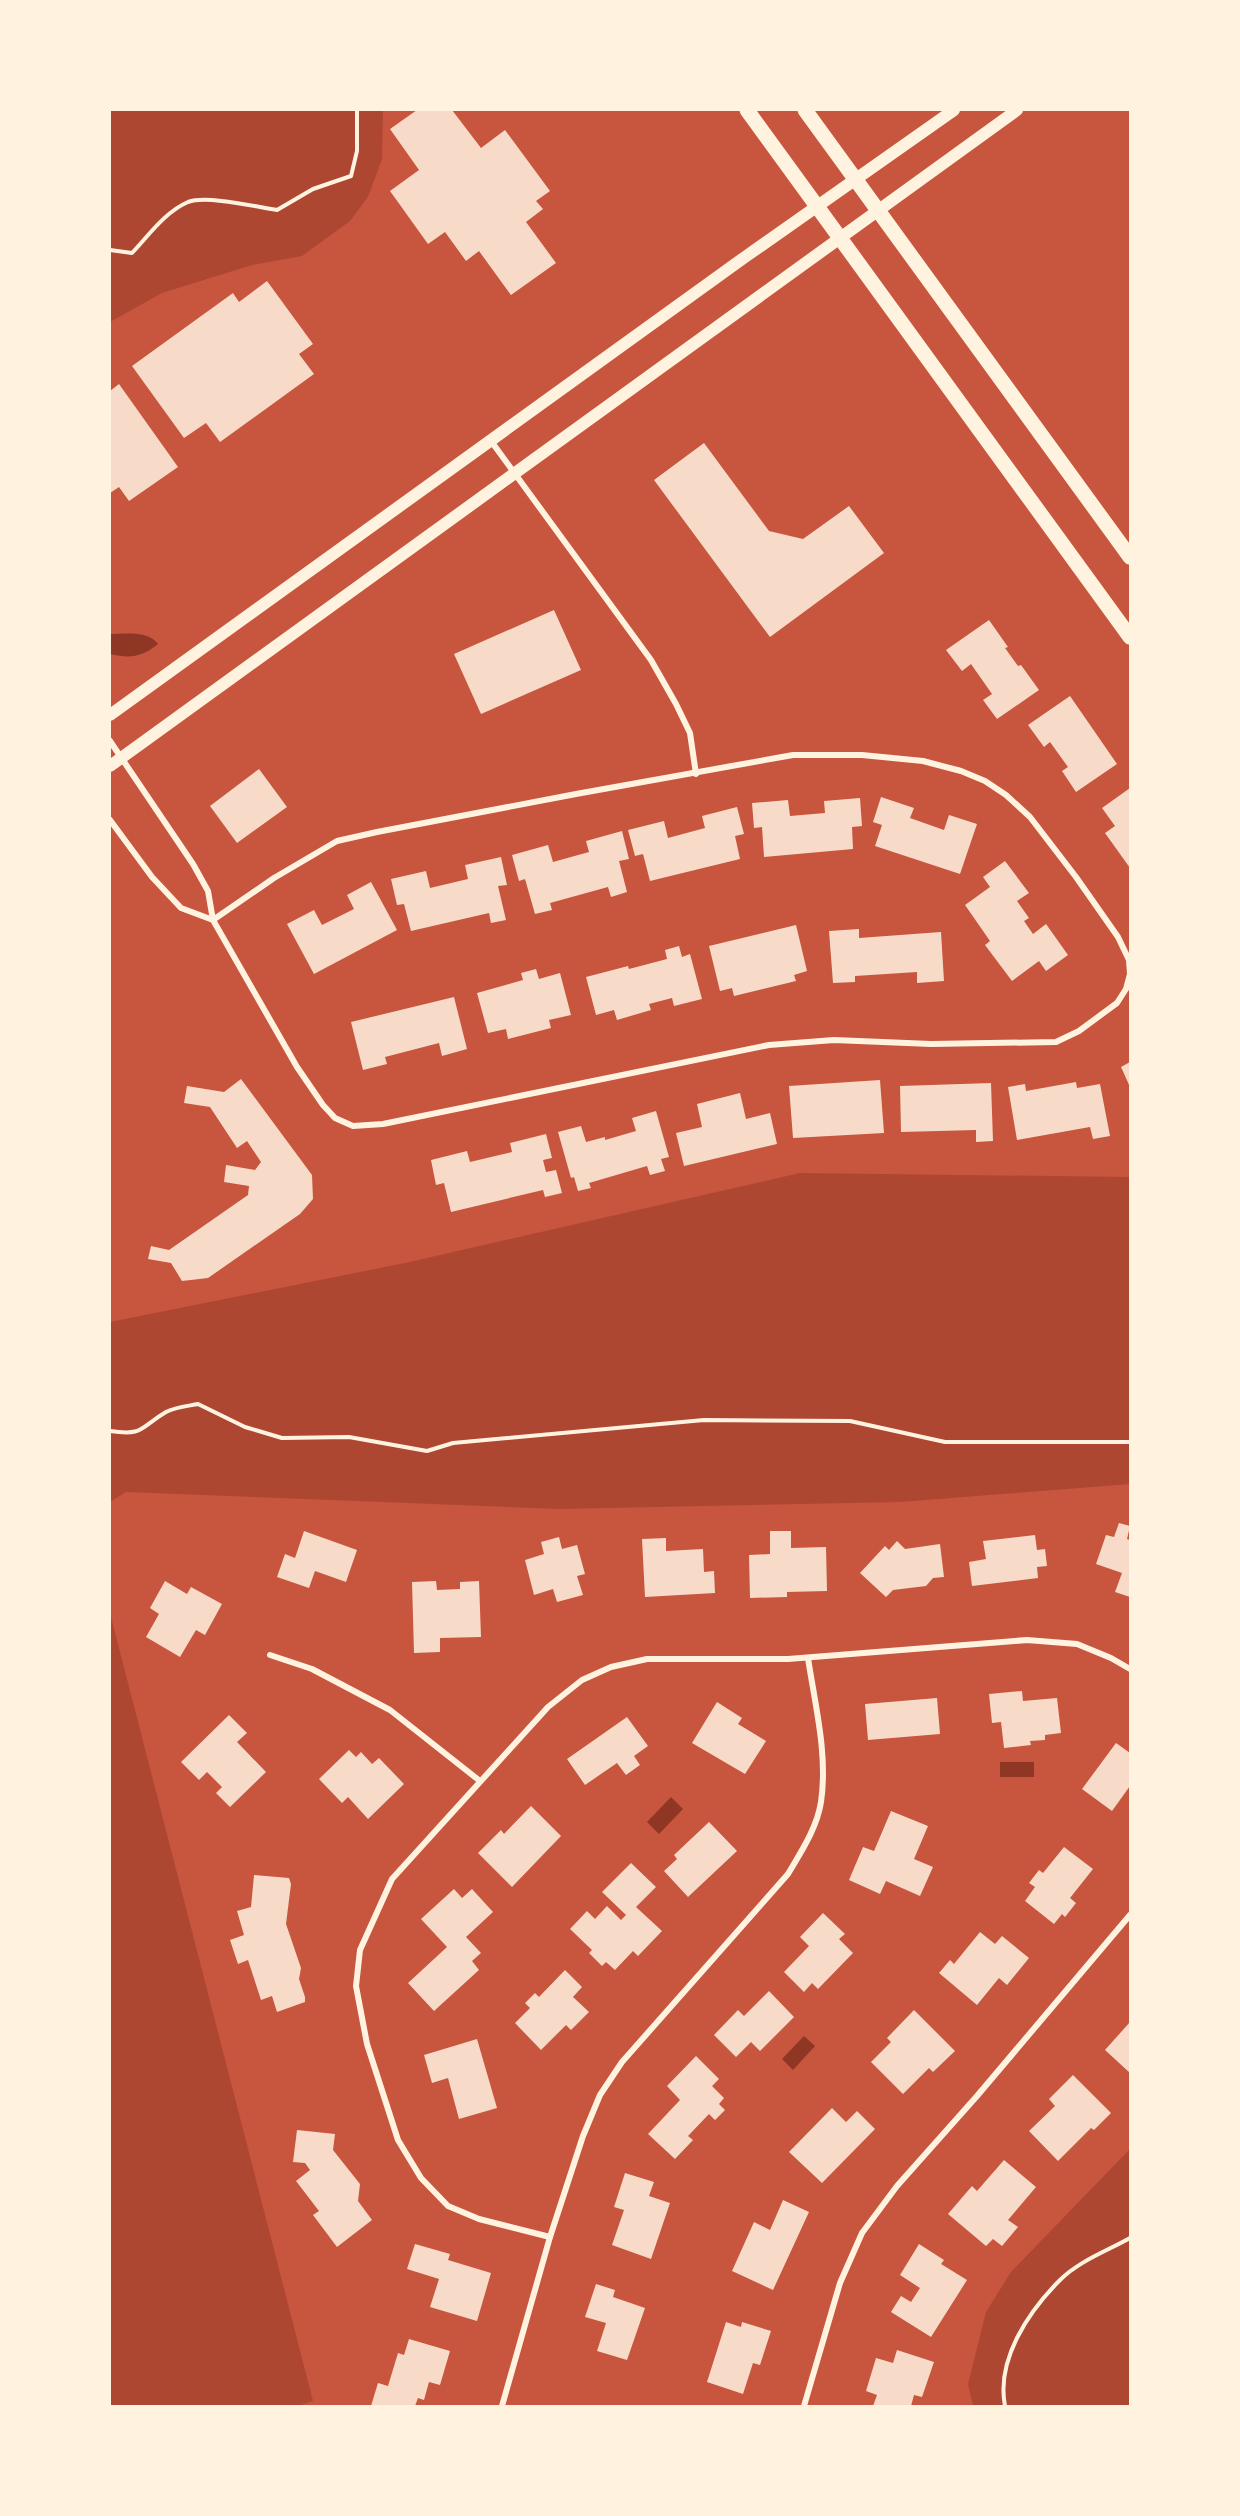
<svg xmlns="http://www.w3.org/2000/svg" width="1240" height="2516" font-family="Quicksand,sans-serif">
<rect width="100%" height="100%" fill="#c8553d"/>
<g fill="#ae4732">
<path d="M110,110H383L382,159L368,197L350,221L302,256L252,265L162,293L110,322Z"/>
<path d="M800,1173L1130,1177V1484L900,1502L559,1509L126,1492L110,1502V1322L405,1263Z"/>
<path d="M110,1613L313,2401L298,2406H110Z"/>
<path d="M1130,2149V2406H973L968,2384L986,2312L1011,2272Z"/>
</g>
<g fill="#8f3625">
<path d="M110,634C125,634 148,630 158,644C142,657 130,659 110,654Z"/>
<rect x="1000" y="1762" width="34" height="15"/>
<path d="M671,1797L683,1809L659,1834L647,1822Z"/>
<path d="M804,2036L815,2046L793,2070L782,2059Z"/>
</g>
<g fill="#f7dbc8">
<path d="M417,110H452L481,148L505,130L550,191L536,201L543,209L526,222L556,263L511,295L479,251L466,261L445,232L428,244L390,191L419,170L390,129Z"/>
<path d="M267,281L313,344L299,354L314,374L220,442L206,423L184,438L132,366L233,293L239,302Z"/>
<path d="M119,384L178,467L129,501L119,487L110,493V391Z"/>
<path d="M704,443L769,531L803,539L849,506L884,553L770,637L654,480Z"/>
<path d="M554,610L581,670L481,714L454,654Z"/>
<path d="M989,620L1008,647L1005,648L1018,666L1021,665L1039,690L997,719L983,700L992,694L971,664L962,671L946,650Z"/>
<path d="M1070,696L1117,764L1076,792L1062,771L1068,767L1050,742L1044,747L1028,725Z"/>
<path d="M259,769L287,807L237,843L210,806Z"/>
<path d="M1130,788V868L1105,833L1115,826L1102,808Z"/>
<path d="M881,797L914,808L910,818L944,830L949,815L977,824L960,874L875,846L882,825L873,822Z"/>
<path d="M860,798L862,826L852,827L853,849L764,857L762,827L754,828L752,803L788,800L790,816L825,813L824,801Z"/>
<path d="M737,807L744,834L735,836L740,859L650,881L643,854L635,856L628,830L664,821L668,838L705,828L702,816Z"/>
<path d="M622,831L629,859L619,861L627,892L611,897L608,887L550,903L552,910L535,914L525,879L519,881L512,855L548,845L553,862L589,852L586,841Z"/>
<path d="M501,857L507,885L498,886L506,920L491,923L489,913L411,931L404,904L397,905L391,879L426,871L430,888L468,879L465,865Z"/>
<path d="M1005,861L1029,893L1017,901L1029,918L1024,921L1033,934L1046,924L1068,955L1046,971L1039,961L1012,981L985,945L990,941L965,905L990,887L983,877Z"/>
<path d="M371,882L397,930L314,974L287,924L314,910L322,925L354,909L347,895Z"/>
<path d="M796,925L807,971L794,975L796,981L734,996L732,988L720,991L709,946Z"/>
<path d="M859,929V938L941,932L944,981L917,983V972L855,976V982L833,983L829,931Z"/>
<path d="M679,946L682,957L690,954L702,999L674,1006L672,998L649,1004L651,1010L617,1020L614,1010L596,1015L586,977L628,966L629,969L667,959L665,950Z"/>
<path d="M536,969L539,979L560,973L571,1015L549,1020L551,1028L508,1039L506,1029L488,1033L477,993L523,980L521,973Z"/>
<path d="M454,997L467,1049L442,1056L439,1043L385,1057L387,1064L363,1070L351,1022Z"/>
<path d="M1130,1062V1087L1121,1067Z"/>
<path d="M241,1079L312,1175L313,1199L300,1214L208,1278L182,1281L171,1263L148,1259L151,1246L169,1250L248,1195L249,1186L224,1182L226,1165L255,1170L261,1162L247,1141L237,1148L210,1107L184,1103L187,1086L224,1092Z"/>
<path d="M880,1080L884,1133L793,1138L789,1086Z"/>
<path d="M1076,1082L1077,1088L1100,1084L1110,1136L1093,1139L1090,1127L1017,1140L1008,1087L1025,1084L1026,1091Z"/>
<path d="M991,1083L993,1141L976,1142V1130L901,1132L900,1086Z"/>
<path d="M740,1093L746,1119L770,1113L777,1144L684,1166L676,1133L702,1127L697,1104Z"/>
<path d="M656,1111L669,1157L661,1159L665,1171L650,1175L647,1166L589,1183L591,1188L578,1191L574,1177L571,1178L558,1132L581,1126L586,1142L605,1137V1140L636,1131L632,1118Z"/>
<path d="M546,1134L552,1158L543,1160L546,1172L556,1170L562,1193L545,1197L543,1190L451,1212L444,1183L436,1185L431,1160L467,1151L470,1162L512,1152L510,1143Z"/>
<path d="M1119,1523L1130,1526L1127,1539L1130,1540V1597L1115,1592L1122,1573L1096,1564L1106,1535L1114,1537Z"/>
<path d="M304,1531L357,1550L346,1582L315,1571L309,1588L277,1577L285,1554L295,1558Z"/>
<path d="M770,1531H791V1548L826,1547L827,1591L787,1592V1597L750,1598L749,1555L770,1554Z"/>
<path d="M1035,1535L1037,1550L1045,1549L1047,1566L1037,1567L1038,1578L972,1586L969,1562L986,1559L983,1541Z"/>
<path d="M559,1537L562,1549L577,1545L585,1574L577,1576L583,1595L557,1602L553,1589L534,1595L525,1560L544,1554L541,1542Z"/>
<path d="M666,1538V1551L703,1549L704,1572L714,1571L715,1593L645,1597L642,1539Z"/>
<path d="M897,1541L905,1549L940,1544L944,1577L933,1578L926,1586L893,1590L886,1597L860,1573L885,1546L889,1550Z"/>
<path d="M165,1581L187,1594L191,1587L222,1604L205,1635L196,1630L180,1657L146,1637L159,1614L150,1608Z"/>
<path d="M436,1581L437,1590L460,1589V1582L479,1581L481,1637L440,1638V1652L414,1653L412,1582Z"/>
<path d="M1022,1691L1023,1701L1057,1698L1061,1733L1045,1735V1740L1030,1741L1031,1745L1004,1748L1001,1722L992,1723L989,1694Z"/>
<path d="M937,1698L940,1734L868,1740L865,1704Z"/>
<path d="M717,1702L742,1718L738,1724L766,1741L745,1774L692,1743Z"/>
<path d="M229,1715L247,1733L237,1742L266,1772L230,1807L216,1793L222,1787L207,1772L199,1780L181,1762Z"/>
<path d="M627,1717L648,1746L634,1756L640,1765L626,1775L617,1763L585,1785L567,1759Z"/>
<path d="M1116,1743L1130,1753V1786L1112,1811L1082,1789Z"/>
<path d="M349,1750L356,1757L361,1752L372,1764L379,1758L404,1784L368,1819L348,1797L342,1803L319,1779Z"/>
<path d="M531,1806L561,1836L512,1887L478,1853L501,1830L504,1834Z"/>
<path d="M891,1811L928,1826L914,1859L933,1867L920,1896L886,1881L880,1894L849,1880L863,1847L874,1851Z"/>
<path d="M709,1822L737,1851L688,1897L664,1871L677,1859L674,1855Z"/>
<path d="M1064,1847L1093,1869L1070,1898L1076,1903L1065,1917L1062,1914L1054,1924L1025,1901L1035,1887L1029,1883L1039,1870L1043,1873Z"/>
<path d="M631,1863L656,1887L636,1907L662,1931L638,1956L633,1951L615,1970L606,1962L602,1966L589,1953L592,1950L570,1929L587,1911L595,1919L607,1906L621,1920L626,1915L602,1892Z"/>
<path d="M254,1875L289,1878L291,1884L286,1924L301,1968L299,1979L305,1997V2002L277,2012L272,1996L261,2000L248,1960L238,1964L230,1940L244,1935L237,1911L251,1907Z"/>
<path d="M454,1889L462,1898L472,1889L493,1912L466,1937L481,1953L472,1961L479,1970L434,2011L408,1983L447,1947L421,1919Z"/>
<path d="M823,1913L845,1934L839,1939L853,1953L818,1989L812,1983L804,1992L784,1972L809,1946L800,1937Z"/>
<path d="M980,1932L995,1944L1002,1936L1029,1958L1007,1985L999,1978L977,2005L939,1973L950,1960L954,1964Z"/>
<path d="M565,1970L582,1987L573,1997L589,2012L571,2030L566,2025L541,2050L515,2023L530,2008L525,2003L535,1993L539,1997Z"/>
<path d="M769,1991L794,2017L760,2051L751,2042L736,2057L714,2035L738,2010L744,2016Z"/>
<path d="M914,2010L955,2051L933,2072L929,2068L903,2094L871,2062L891,2042L887,2038Z"/>
<path d="M1130,2022V2073L1105,2050Z"/>
<path d="M477,2039L497,2108L459,2119L448,2078L432,2083L424,2055Z"/>
<path d="M696,2056L719,2079L712,2086L724,2098L719,2104L725,2110L715,2120L709,2114L688,2136L693,2140L675,2159L648,2134L680,2100L667,2086Z"/>
<path d="M1073,2075L1111,2113L1094,2130L1091,2128L1058,2161L1029,2131L1055,2106L1049,2099Z"/>
<path d="M832,2108L846,2122L857,2111L875,2129L822,2183L789,2152Z"/>
<path d="M297,2130L335,2134L333,2150L360,2184L358,2201L372,2220L337,2247L313,2215L319,2211L296,2181L310,2170L305,2163L293,2162Z"/>
<path d="M1004,2160L1036,2187L1008,2220L1018,2227L1002,2246L993,2239L986,2246L948,2214L972,2186L977,2191Z"/>
<path d="M625,2173L654,2182L649,2196L670,2203L651,2259L612,2245L624,2210L614,2207Z"/>
<path d="M783,2200L809,2212L773,2290L732,2271L754,2222L770,2230Z"/>
<path d="M415,2244L450,2254L448,2260L491,2273L477,2321L430,2307L439,2279L407,2269Z"/>
<path d="M919,2244L944,2260L941,2264L967,2280L931,2337L891,2312L901,2296L911,2302L920,2288L900,2275Z"/>
<path d="M596,2284L615,2290L613,2297L645,2308L627,2360L597,2351L606,2323L585,2317Z"/>
<path d="M726,2322L741,2327L742,2322L771,2331L760,2365L753,2363L743,2394L707,2382Z"/>
<path d="M409,2339L450,2351L440,2385L429,2382L424,2400L418,2398L415,2406H371L378,2383L388,2386L398,2353L404,2355Z"/>
<path d="M897,2350L934,2362L922,2397L914,2395L911,2406H873L877,2395L866,2391L876,2358L893,2363Z"/>
</g>
<g fill="none" stroke-linecap="round" stroke-linejoin="round">
<g stroke="#fff3e0" stroke-width="4">
<path d="M110,250L132,253C149,235 165,212 188,202C207,195 257,207 277,210L313,189L351,176L357,151V110"/>
<path d="M110,1431C144,1436 139,1428 166,1412C175,1407 188,1406 198,1404L245,1427L282,1438L349,1437L427,1451L453,1443L704,1420L850,1421L945,1442H1130"/>
<path d="M1005,2406C996,2360 1028,2312 1060,2280C1079,2261 1107,2251 1130,2238"/>
</g>
<g stroke="#fff3e0" stroke-width="6">
<path d="M491,441L651,660L676,704L690,733L696,774"/>
<path d="M110,741L193,864L208,891L213,920L297,1067L323,1105L335,1118L353,1126L383,1124L769,1045L834,1040L931,1044L1056,1042L1079,1031L1117,1003L1126,989L1130,974L1129,960L1118,937L1076,877L1030,817L1006,795L985,781L961,771L923,761L862,755H793L576,794L377,832L337,841L274,878L213,920"/>
<path d="M110,820L152,877L181,908L213,920"/>
<path d="M270,1655L312,1669L390,1710L480,1781"/>
<path d="M550,2237L479,2219L448,2206L421,2178L398,2140L367,2044L356,1986L360,1950L392,1879L548,1707L582,1680L611,1667L647,1659H788L1027,1640L1077,1644L1111,1658L1130,1669"/>
<path d="M502,2406L550,2237L583,2136L600,2095L622,2062L788,1874C801,1852 817,1828 821,1802C828,1754 815,1705 808,1658"/>
<path d="M804,2406L840,2283L862,2233L897,2186L977,2096L1130,1915"/>
</g>
<g stroke="#fff3e0" stroke-width="12">
<path d="M110,715L745,257L954,110"/>
<path d="M110,766L1017,110"/>
</g>
<g stroke="#fff3e0" stroke-width="15">
<path d="M747,110L1130,637"/>
<path d="M805,110L1130,557"/>
</g>
</g>
<rect width="1240" height="2516" fill="none" stroke="#fff3e0" stroke-width="222"/>
</svg>
